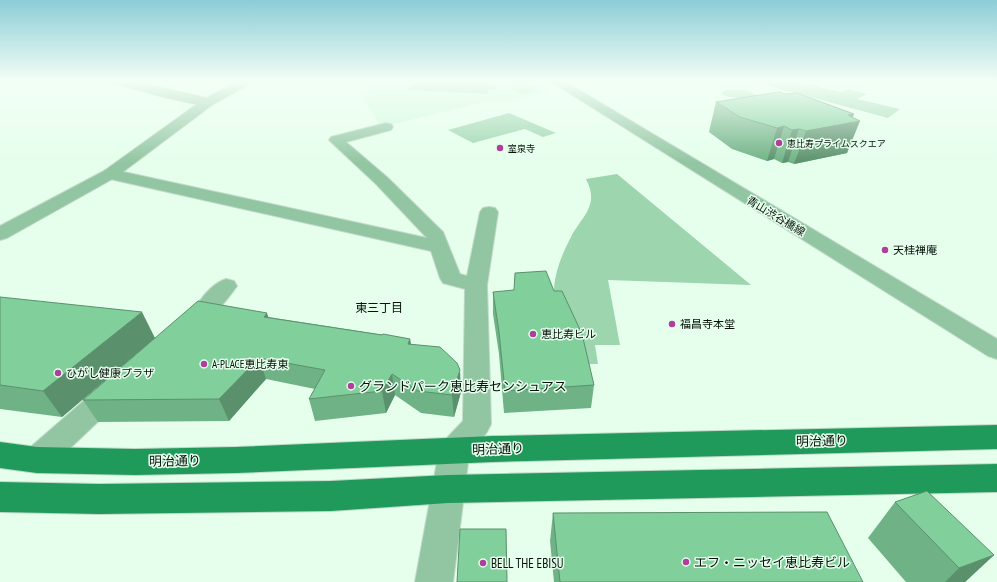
<svg xmlns="http://www.w3.org/2000/svg" width="997" height="582" font-family="'PT Sans Narrow','Noto Sans JP',sans-serif">
<rect width="100%" height="100%" fill="#e5ffec"/>
<path fill="#d2f9dd" d="M384,81H535L549,91L504,102L489,101L390,125H380L363,98L371,89H375Z"/>
<g fill="#9cd5ae">
<path d="M415,81H493L497,89L488,90V94L407,90Z"/>
<path d="M751,81H792L841,92L848,89L867,94L857,99L900,109L888,118Z"/>
<path d="M727,90C737,89 750,89 757,97C749,98 728,99 722,94V92Z"/>
<path d="M509,113L556,133L543,137L525,129L473,143L448,130Z"/>
<path d="M617,174L751,285L608,280L620,345H595L598,364H587C582,353 554,296 554,289C555,271 563,252 571,237C582,216 600,206 586,179Z"/>
</g>
<path fill="#a3f2bd" d="M503,81H525L539,91L520,94Z"/>
<g fill="none" stroke-linecap="round" stroke-linejoin="round">
<g stroke="#c1d9c8" stroke-width="2">
<g id="minor">
<path d="M111,81H132L212,99L214,102L212,105C197,108 131,88 112,83Z"/>
<path d="M386,123L391,124L393,127L391,130L346,142L388,178L443,232L460,274L467,276L480,212L483,208L489,207L495,208L498,212L487,285L491,424L487,432L469,455L453,582H415L439,451L443,442L463,421L465,289L443,283L440,278L431,251L110,179L104,177L102,174L104,171L110,169L427,238L376,184L329,140L331,137Z"/>
<path d="M226,279L234,281L237,286C232,293 220,309 214,313C209,316 203,314 198,313L195,308C202,297 213,283 226,279Z"/>
<path d="M113,381L123,384L127,391L123,398L48,469L37,473L26,469L22,460L26,451L103,384Z"/>
</g>
</g>
<g stroke="#c1d9c8" stroke-width="2">
<g id="tertiary">
<path d="M240,81H255L212,105L116,177L7,238L0,240V226L104,171L204,99Z"/>
<path d="M550,81H564L997,339V359L988,356Z"/>
</g>
</g>
<g stroke="#c1d9c8" stroke-width="2">
<g id="primary">
<path d="M997,425V449L493,462L236,473L135,475L37,473L0,468V442L37,447L135,449L236,447L493,436Z"/>
<path d="M997,464V492L448,503L331,511L99,514L0,512V482L99,484L331,481L448,475Z"/>
</g>
</g>
<use href="#minor" fill="#92c6a2" fill-rule="evenodd"/>
<use href="#tertiary" fill="#92c6a2" fill-rule="evenodd"/>
<use href="#primary" fill="#1f9a5a" fill-rule="evenodd"/>
</g>
<g fill="#6fb285">
<path d="M785,94L852,117L847,153L794,164L788,162L782,163L774,159L767,161L732,149L709,132L716,102Z"/>
<path d="M493,292L594,385L591,408L504,413L499,354L493,314Z"/>
<path d="M0,297L155,338L62,417L0,409Z"/>
<path d="M268,317L410,339L411,344L461,392L454,417L421,413L395,395L386,413L315,421L309,399L315,389L266,379L229,421L98,422L83,400Z"/>
<path d="M895,502L994,555L965,582H906L868,538Z"/>
<path d="M553,513L863,582H554L550,541Z"/>
</g>
<g fill="#5a916c">
<path d="M854,114L850,123L860,121L847,153L794,164L806,131L848,115Z"/>
<path d="M784,126L774,159L767,161L777,128Z"/>
<path d="M799,129L788,162L782,163L792,130Z"/>
<path d="M142,312L155,338L62,417L43,391Z"/>
<path d="M267,313L274,334L264,317Z"/>
<path d="M410,339L413,361L408,344Z"/>
<path d="M259,358L266,379L229,421L219,399Z"/>
<path d="M460,370L461,392L454,417L452,395Z"/>
<path d="M392,374L395,395L386,413L382,391Z"/>
<path d="M994,555L965,582H945L959,568Z"/>
</g>
<g fill="#81cf9b" stroke="#5a916c">
<path d="M779,92L785,94L797,93L854,114L848,115L860,121L806,131L799,129L792,130L784,126L777,128L740,117L716,102Z"/>
<path d="M546,271L554,291H562L582,334L594,385L505,391L499,332L493,292L514,290L515,273Z"/>
<path d="M0,297L142,312L43,391L0,385Z"/>
<path d="M198,301L267,313L264,317L382,335L383,334L410,339L408,344L440,347L457,363L460,370L452,395L418,391L392,374L382,391L309,399L325,370L259,358L219,399L83,400Z"/>
<path d="M927,491L994,555L959,568L895,502Z"/>
<path d="M827,512L863,582H560L553,513Z"/>
<path d="M460,529H506L507,582H457Z"/>
</g>
<linearGradient id="sky" x2="0" y2="1"><stop stop-color="#8ccdd7"/><stop offset="0.5" stop-color="#f3fff6"/><stop offset="1" stop-color="#f3fff6" stop-opacity="0"/></linearGradient>
<rect width="997" height="163" fill="url(#sky)"/>
<g fill="#ae3f9d" stroke="#e5ffec" stroke-width="1.5">
<circle cx="779" cy="143" r="4"/>
<circle cx="500" cy="148" r="4"/>
<circle cx="885" cy="250" r="4"/>
<circle cx="672" cy="324" r="4"/>
<circle cx="533" cy="334" r="4"/>
<circle cx="204" cy="364" r="4"/>
<circle cx="58" cy="373" r="4"/>
<circle cx="351" cy="386" r="4"/>
<circle cx="686" cy="562" r="4"/>
<circle cx="483" cy="563" r="4"/>
</g>
<g text-anchor="middle" dominant-baseline="central" stroke-width="3" stroke-linejoin="round" paint-order="stroke">
<g font-size="9" fill="#07110a" stroke="#e5ffec" text-anchor="start">
<text x="787" y="143">恵比寿プライムスクエア</text>
<text x="508" y="148">室泉寺</text>
</g>
<g font-size="11" fill="#07110a" stroke="#e5ffec">
<text transform="translate(776 216) rotate(31)">青山渋谷橋線</text>
</g>
<g font-size="11" fill="#07110a" stroke="#e5ffec" text-anchor="start">
<text x="893" y="250">天桂禅庵</text>
<text x="680" y="324">福昌寺本堂</text>
<text x="541" y="334">恵比寿ビル</text>
<text x="212" y="364">A-PLACE恵比寿東</text>
<text x="66" y="373">ひがし健康プラザ</text>
</g>
<g font-size="12" fill="#07110a" stroke="#e5ffec">
<text x="379" y="307">東三丁目</text>
</g>
<g font-size="13" fill="#07110a" stroke="#e5ffec" text-anchor="start">
<text x="359" y="386">グランドパーク恵比寿センシュアス</text>
<text x="694" y="562">エフ・ニッセイ恵比寿ビル</text>
<text x="491" y="563">BELL THE EBISU</text>
</g>
<g font-size="13" fill="#07110a" stroke="#e5ffec">
<text transform="translate(822 441) rotate(-1)">明治通り</text>
<text transform="translate(498 449) rotate(-2)">明治通り</text>
<text transform="translate(175 461) rotate(-1)">明治通り</text>
</g>
</g>
</svg>
